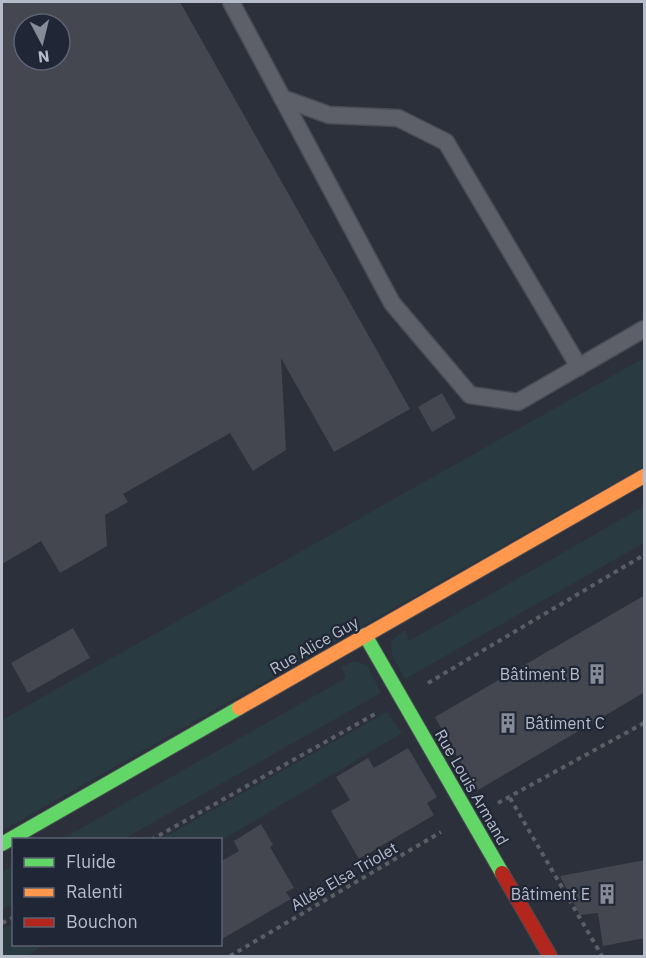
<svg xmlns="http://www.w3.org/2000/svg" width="646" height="958" font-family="'IBM Plex Sans',sans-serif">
<rect width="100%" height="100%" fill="#2c303a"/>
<g fill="#293a40">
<path d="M644,358V466L2,831V720Z"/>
<path d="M644,506V543L405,679L392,656L391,641L405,630L409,641Z"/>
<path d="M354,661L367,665L381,693L124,839L60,840L346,678L341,667Z"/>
<path d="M387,712L402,733L221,841L161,839Z"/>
<path d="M13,865V903L2,910V872Z"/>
<path d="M13,923L14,944L45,945L25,956H2V930Z"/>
</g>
<g fill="#44474f" fill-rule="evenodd">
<path d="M2,2H180L410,409L334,452L281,358L286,450L253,471L230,433L123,494L128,502L105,515L107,546L60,573L41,541L2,564ZM24,24H60V60H24Z"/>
<path d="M442,393L456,418L432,432L418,407Z"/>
<path d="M645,595V692L478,790L470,777L469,778L435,717Z"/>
<path d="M73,628L90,658L28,693L11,663Z"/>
<path d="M408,748L437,797L427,803L434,815L359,859L331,811L350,800L336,777L368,758L374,768Z"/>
<path d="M261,824L273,845L270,847L294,888L286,892L291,899L220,940V862L239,851L234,841Z"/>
<path d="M645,860V938L603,946L598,913L580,915L560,876Z"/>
</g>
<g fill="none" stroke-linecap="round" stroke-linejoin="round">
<g stroke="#484b53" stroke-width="19">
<g id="lane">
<path d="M231,2L392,303L470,395L518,402L644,329"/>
<path d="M282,98L329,115L398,118L446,142L579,367"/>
</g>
</g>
<g stroke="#484b53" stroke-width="16">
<g id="fast">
<path d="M365,635L502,873"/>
<path d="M2,844L239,708"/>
</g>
</g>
<g stroke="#484b53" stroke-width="16">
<path id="slow" d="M239,708L644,476"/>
</g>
<g stroke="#484b53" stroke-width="16">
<path id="jam" d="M502,873L550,956"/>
</g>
<g stroke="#5a5e65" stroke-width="4" stroke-dasharray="4.5 4.5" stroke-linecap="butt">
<path d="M428,683L644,555"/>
<path d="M510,798L602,956"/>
<path d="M498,803L644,723"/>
<path d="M151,840L375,714"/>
<path d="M2,923L14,917"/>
<path d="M230,956L441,832"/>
</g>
<use href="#lane" stroke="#5d6068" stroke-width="16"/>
<use href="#fast" stroke="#63d668" stroke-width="14"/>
<use href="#slow" stroke="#ff974d" stroke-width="14"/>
<use href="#jam" stroke="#b3261e" stroke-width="14"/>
</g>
<defs>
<g id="building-bare" transform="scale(1.62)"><path d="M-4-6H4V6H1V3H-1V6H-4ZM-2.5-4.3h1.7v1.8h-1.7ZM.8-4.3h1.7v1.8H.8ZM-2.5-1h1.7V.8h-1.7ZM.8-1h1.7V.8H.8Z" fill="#868b98" stroke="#1f2635" stroke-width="2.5" paint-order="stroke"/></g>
</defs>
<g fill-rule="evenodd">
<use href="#building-bare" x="597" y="674"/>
<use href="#building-bare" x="508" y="723"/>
<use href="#building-bare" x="607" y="894"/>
</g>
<g text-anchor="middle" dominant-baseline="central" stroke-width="4.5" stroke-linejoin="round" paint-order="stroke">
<g font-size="16" fill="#b7bcca" stroke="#1f2635">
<text transform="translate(314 645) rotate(-30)">Rue Alice Guy</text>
<text transform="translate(472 787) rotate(60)">Rue Louis Armand</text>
<text transform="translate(344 876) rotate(-30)">Allée Elsa Triolet</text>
</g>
<g font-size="16" fill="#b7bcca" stroke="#1f2635" text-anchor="end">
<text x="580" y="674">Bâtiment B</text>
<text x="525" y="723" text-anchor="start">Bâtiment C</text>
<text x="590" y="894">Bâtiment E</text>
</g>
</g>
<rect width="646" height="958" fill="none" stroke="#b7bcca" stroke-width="6"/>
<rect x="12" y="838" width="210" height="108" fill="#1f2635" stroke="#5c6271" stroke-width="1.5"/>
<rect x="24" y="858" width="30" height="9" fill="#63d668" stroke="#5c6271" stroke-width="1.5"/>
<text x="66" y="868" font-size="18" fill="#b7bcca">Fluide</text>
<rect x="24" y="888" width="30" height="9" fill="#ff974d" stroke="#5c6271" stroke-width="1.5"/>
<text x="66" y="898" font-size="18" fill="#b7bcca">Ralenti</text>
<rect x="24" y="918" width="30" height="9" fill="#b3261e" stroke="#5c6271" stroke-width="1.5"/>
<text x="66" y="928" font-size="18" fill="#b7bcca">Bouchon</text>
<g transform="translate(42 42) rotate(173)"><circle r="28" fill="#1f2635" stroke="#5c6271" stroke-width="1.5"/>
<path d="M0-4.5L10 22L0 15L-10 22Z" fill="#868b98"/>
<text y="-9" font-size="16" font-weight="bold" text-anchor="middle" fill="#b7bcca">N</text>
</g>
</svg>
